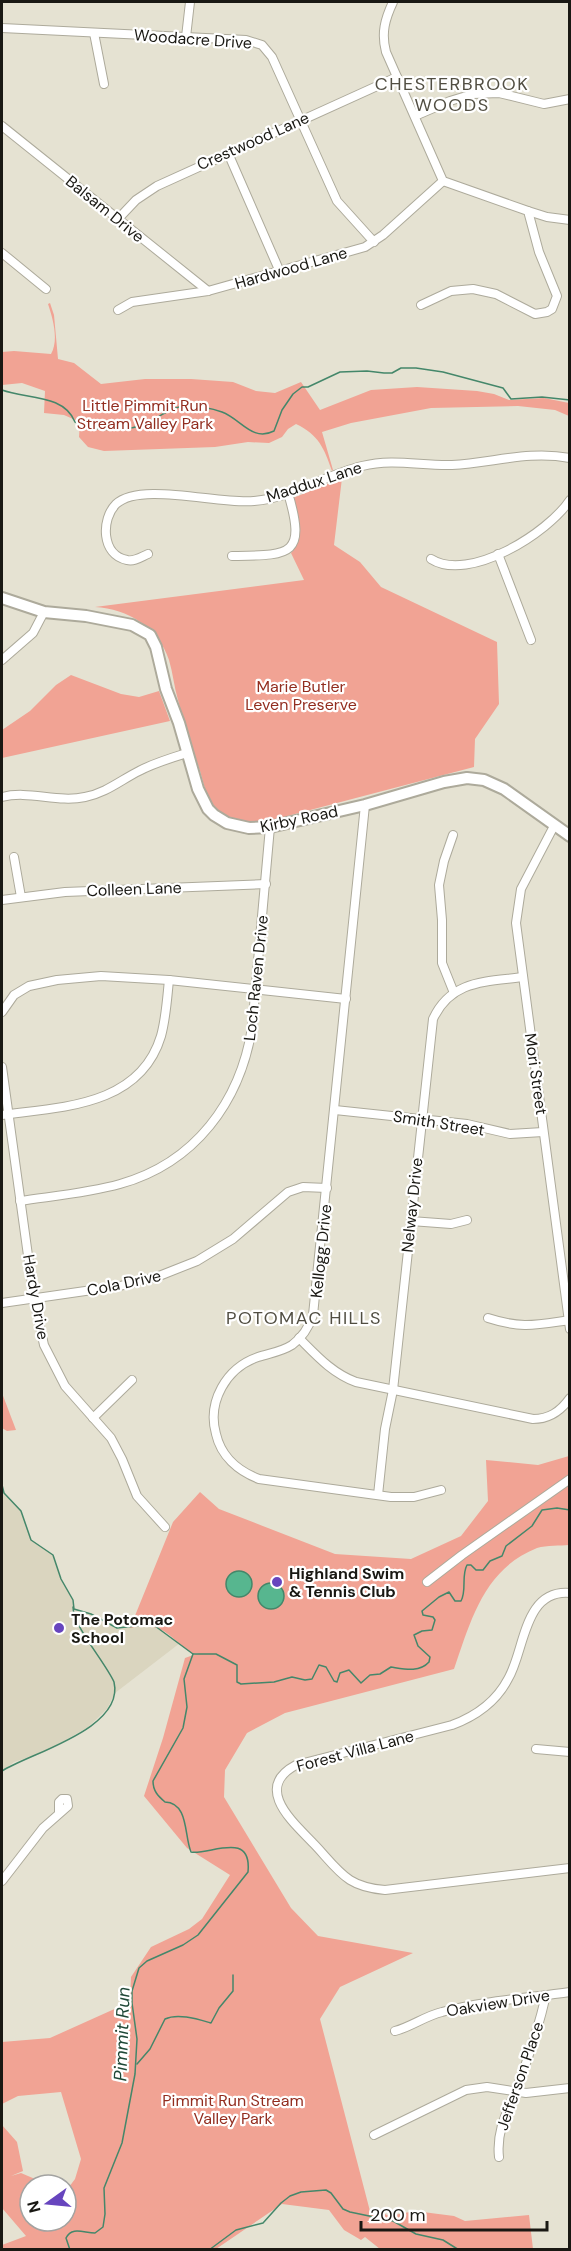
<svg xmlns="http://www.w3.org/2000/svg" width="571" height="2251" font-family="'DM Sans',sans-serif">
<rect width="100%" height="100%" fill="#e5e2d2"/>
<path fill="#dad5bf" d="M2,1485L4,1493L21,1511L31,1540L53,1555L61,1579L72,1599L74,1609L91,1614L117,1628L145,1625L155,1626L180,1643L115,1693L107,1709L87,1728L42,1753L14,1762L2,1771Z"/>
<g fill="#f1a394">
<path d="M50,303L54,315L58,359L74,363L101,384L145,379H191L233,382L256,391L275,393L301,382L320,410L371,390L417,387L477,391L494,394L509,400L544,398L569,403V416L555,410L518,406L431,408L351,423L322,432L333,470L332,471C324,448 319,435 296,424L288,429L282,437L269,443L248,442L215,447L104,451L88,447L79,437L80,422L64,415L44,413L45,391L22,383L2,385V352L14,351L51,354C59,340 53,319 48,304Z"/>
<path d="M342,478L334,545L360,562L381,587L497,642L499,704L475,739L474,767L253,825C240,823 230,821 219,812C207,803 204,784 200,771C192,748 184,724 178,700C174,687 173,673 169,660C158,627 128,609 95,607L304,580L291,553C307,536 298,517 293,498Z"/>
<path d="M71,675L121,694L139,697L159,691L170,721L2,758V730L30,711L56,685Z"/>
<path d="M2,1393L16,1430L7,1431L2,1428Z"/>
<path d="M569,1456V1545C560,1546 547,1545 537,1548C484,1569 471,1620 454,1669L285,1713L247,1733L225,1770L224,1797L291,1908L318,1936L413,1953L340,1987L320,2019L371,2215L381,2212L389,2216L415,2211L454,2216L465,2221L529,2215L533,2249H380L365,2237L361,2240L344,2230L329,2210L282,2204L216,2249L2,2250V2245L26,2236L2,2208V2125L17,2142L23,2171L11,2176L21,2173L49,2185H30V2221H66V2191L75,2179L81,2159L61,2092L18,2096L2,2104V2042L50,2038L130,2002L131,1977L151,1947L189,1929L202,1919L230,1875L187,1848L144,1796L163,1738L185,1658L199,1653L193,1654C167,1636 164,1621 130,1628L173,1522L200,1492L219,1509L335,1554L411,1559L461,1536L488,1501L486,1460L538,1465Z"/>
</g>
<g fill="#57b68f" stroke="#44876a" stroke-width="1.5">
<circle cx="239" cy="1584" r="13"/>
<circle cx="271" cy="1596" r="13"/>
</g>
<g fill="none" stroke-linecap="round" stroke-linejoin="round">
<g stroke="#44876a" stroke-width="1.5">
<path d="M2,390C26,399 64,394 75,422C97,432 129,433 151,421C162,415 172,407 185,406C196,406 211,408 222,412C241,419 252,442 274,431L282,410L293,394L302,387H308L340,372L367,371L384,373H392L401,368H416L443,372L503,388L511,399L542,397L570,400"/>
<path d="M2,1448V1454"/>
<path d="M2,1485L4,1493L21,1511L31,1540L53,1555L61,1579L73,1600L74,1609L91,1614L117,1628L145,1625L155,1626L193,1654H216L237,1665V1682L241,1684L274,1682L292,1677L305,1680L312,1679L319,1665L326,1667L334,1681L337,1682L340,1673L349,1670L361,1683L370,1675L380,1674L391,1667C404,1669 419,1673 429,1662L430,1657L418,1646L414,1635L422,1631L432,1630L435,1620L433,1617L423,1615L422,1611L439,1597L449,1592L455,1601H461C467,1590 461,1576 467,1565H471L476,1570H483L490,1561L502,1556L506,1546L532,1526L542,1510L557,1508L570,1510"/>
<path d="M2,1771C30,1753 125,1729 114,1682C105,1662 73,1626 73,1607"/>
<path d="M137,2064L150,2049L165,2019C178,2013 197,2019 211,2023L219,2008L233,1991V1975"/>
<path d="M70,2250L66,2238C72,2226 84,2233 95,2233L103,2227L105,2214L104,2188L122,2143L135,2074L137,2039L132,2003V1991L139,1968L147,1961L183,1945L198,1935L248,1872C252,1830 210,1855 191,1852C184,1836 189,1803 165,1802C158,1796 153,1791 153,1781L183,1728L187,1707L184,1679L193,1654"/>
<path d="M209,2250L236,2230L263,2223L281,2203L290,2196L301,2192L326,2190L331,2193L343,2209L350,2212L393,2221L416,2234L443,2240L459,2250"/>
</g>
<g stroke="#adaa9b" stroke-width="10">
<g id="minor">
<path d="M393,2C385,19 381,33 386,52L443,181L528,211L539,252L557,296L552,309L547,312L535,314L496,294L473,289L451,291L421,305"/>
<path d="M2,28L246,40L262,45L272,57L337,201L374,242"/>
<path d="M94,33L104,84"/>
<path d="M186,37L190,2"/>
<path d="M415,116L450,101L473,94L499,93L544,104L570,99"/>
<path d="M2,126L208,291"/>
<path d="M228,153L280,272"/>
<path d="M528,211L547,217L570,220"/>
<path d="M118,219L136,200L157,186L397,77"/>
<path d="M2,253L46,289"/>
<path d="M118,310L132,302L208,291L365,247L383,235L443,181"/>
<path d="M148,554C141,557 134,562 127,560C101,555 101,519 116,504C140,481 221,505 254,501C292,498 325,475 362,466C393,458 421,466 452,465C493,463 528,450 570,458"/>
<path d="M498,554L531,640"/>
<path d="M232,556C290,555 307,557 288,493"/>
<path d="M431,559C469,583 548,533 570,500"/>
<path d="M2,660L33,633L44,612"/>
<path d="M2,797C29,790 57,803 85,797C106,793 121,780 139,771C154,763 171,758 187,753"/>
<path d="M365,805L313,1315C309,1327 303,1337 292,1345C281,1352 270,1353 258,1357C226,1368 207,1402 216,1434C221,1456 238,1471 259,1479L391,1497H414L441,1490"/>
<path d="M554,826L521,889L516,923L570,1329"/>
<path d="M453,835L444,861L439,885L442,920V963L454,993"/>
<path d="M14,857L21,897"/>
<path d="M2,900L65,892L266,884"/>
<path d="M2,1012L14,995L29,986L57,980L101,976L169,980L346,999"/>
<path d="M2,1067L34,1299L44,1345L65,1386L111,1438L122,1459L137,1496L165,1527"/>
<path d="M335,1110L467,1124L510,1134L543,1132"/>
<path d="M2,1115C62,1107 140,1106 161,1036C166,1018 167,999 169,980"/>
<path d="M20,1201C53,1196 88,1193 120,1184C195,1163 240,1102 252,1028L270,827"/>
<path d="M411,1221L451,1224L467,1220"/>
<path d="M2,1303L120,1286L159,1276L197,1261L233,1239L288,1192L303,1187L327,1188"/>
<path d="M488,1318C522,1329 535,1325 570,1320"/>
<path d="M299,1338C317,1356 332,1373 356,1382L533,1419C549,1419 560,1412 570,1398"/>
<path d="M93,1418L132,1380"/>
<path d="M378,1495L385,1429L393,1390L433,1019C451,980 485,982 523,977"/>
<path d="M427,1582L462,1555L570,1479"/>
<path d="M570,1593C523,1589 525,1651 508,1679C496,1702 476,1716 452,1725L296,1765C253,1788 293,1822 313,1843C325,1855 336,1871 350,1880C361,1887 373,1889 385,1890L570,1868"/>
<path d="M536,1749L570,1752"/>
<path d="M2,1881L43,1828L68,1806L67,1799H62L59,1802V1813"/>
<path d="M395,2031C411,2027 425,2016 442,2012C481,2001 529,1998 570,1992"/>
<path d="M374,2135L466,2090L487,2087L526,2093L570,2088"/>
<path d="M499,2157C496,2130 508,2110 518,2085C529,2056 539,2026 546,1995"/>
</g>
</g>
<g stroke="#adaa9b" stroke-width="14">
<path id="secondary" d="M2,598L44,612L86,616L132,625L150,635L156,647L166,689L179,723L198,789L208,809L214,815L227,823L249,828L270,827L365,805L444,782L467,778L484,780L504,789L570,836"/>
</g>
<use href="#minor" stroke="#fff" stroke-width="8"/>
<use href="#secondary" stroke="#fff" stroke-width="10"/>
</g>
<g fill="#6745be" stroke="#fff" stroke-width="2">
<circle cx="277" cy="1582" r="6"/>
<circle cx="59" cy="1628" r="6"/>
</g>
<g text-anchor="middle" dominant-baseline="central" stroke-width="4.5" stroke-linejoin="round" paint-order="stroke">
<g font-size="16" fill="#191813" stroke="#fff">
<text transform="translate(193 39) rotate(4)">Woodacre Drive</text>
<text transform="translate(253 141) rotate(-24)">Crestwood Lane</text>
<text transform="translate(105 209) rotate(39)">Balsam Drive</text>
<text transform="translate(291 268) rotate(-16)">Hardwood Lane</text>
<text transform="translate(314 482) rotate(-18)">Maddux Lane</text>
<text transform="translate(299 819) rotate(-12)">Kirby Road</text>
<text transform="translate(134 889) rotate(-2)">Colleen Lane</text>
<text transform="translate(256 978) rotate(-84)">Loch Raven Drive</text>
<text transform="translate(536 1074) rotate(82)">Mori Street</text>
<text transform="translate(439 1123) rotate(9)">Smith Street</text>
<text transform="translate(412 1205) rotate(-84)">Nelway Drive</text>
<text transform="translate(321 1251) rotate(-84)">Kellogg Drive</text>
<text transform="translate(124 1283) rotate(-12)">Cola Drive</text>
<text transform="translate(36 1297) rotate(80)">Hardy Drive</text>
<text transform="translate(355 1751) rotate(-15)">Forest Villa Lane</text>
<text transform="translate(498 2003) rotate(-9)">Oakview Drive</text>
<text transform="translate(520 2076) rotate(-71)">Jefferson Place</text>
</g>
<g font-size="16" fill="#922d1f" stroke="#fff">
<text x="145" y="405">Little Pimmit Run<tspan x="145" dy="18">Stream Valley Park</tspan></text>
<text x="301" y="686">Marie Butler<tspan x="301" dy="18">Leven Preserve</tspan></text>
<text x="233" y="2100">Pimmit Run Stream<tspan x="233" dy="18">Valley Park</tspan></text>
</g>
<g font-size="16" font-weight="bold" fill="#191813" stroke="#fff" text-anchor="start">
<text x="289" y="1573">Highland Swim<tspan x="289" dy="18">&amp; Tennis Club</tspan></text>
<text x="71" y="1619">The Potomac<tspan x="71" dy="18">School</tspan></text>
</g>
<g font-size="18" letter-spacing="1.5" fill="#514e42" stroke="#fff">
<text x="452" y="84">CHESTERBROOK<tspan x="452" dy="21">WOODS</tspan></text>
<text x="304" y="1318">POTOMAC HILLS</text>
</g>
<g font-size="18" font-style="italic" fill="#1f4837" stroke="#fff">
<text transform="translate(122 2034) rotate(-88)">Pimmit Run</text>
</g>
</g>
<rect width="571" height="2251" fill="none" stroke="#191813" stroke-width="6"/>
<g transform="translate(48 2203) rotate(255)"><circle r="28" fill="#ffffff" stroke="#a3a3a1" stroke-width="1.5"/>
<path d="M0-4.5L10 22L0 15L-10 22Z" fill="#6745be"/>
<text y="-9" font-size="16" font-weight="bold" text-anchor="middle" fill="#191813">N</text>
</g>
<path d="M361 2221v9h186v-9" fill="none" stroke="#191813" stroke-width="3"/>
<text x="370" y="2221" font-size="18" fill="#191813" stroke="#ffffff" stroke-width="4.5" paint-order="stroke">200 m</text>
</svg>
